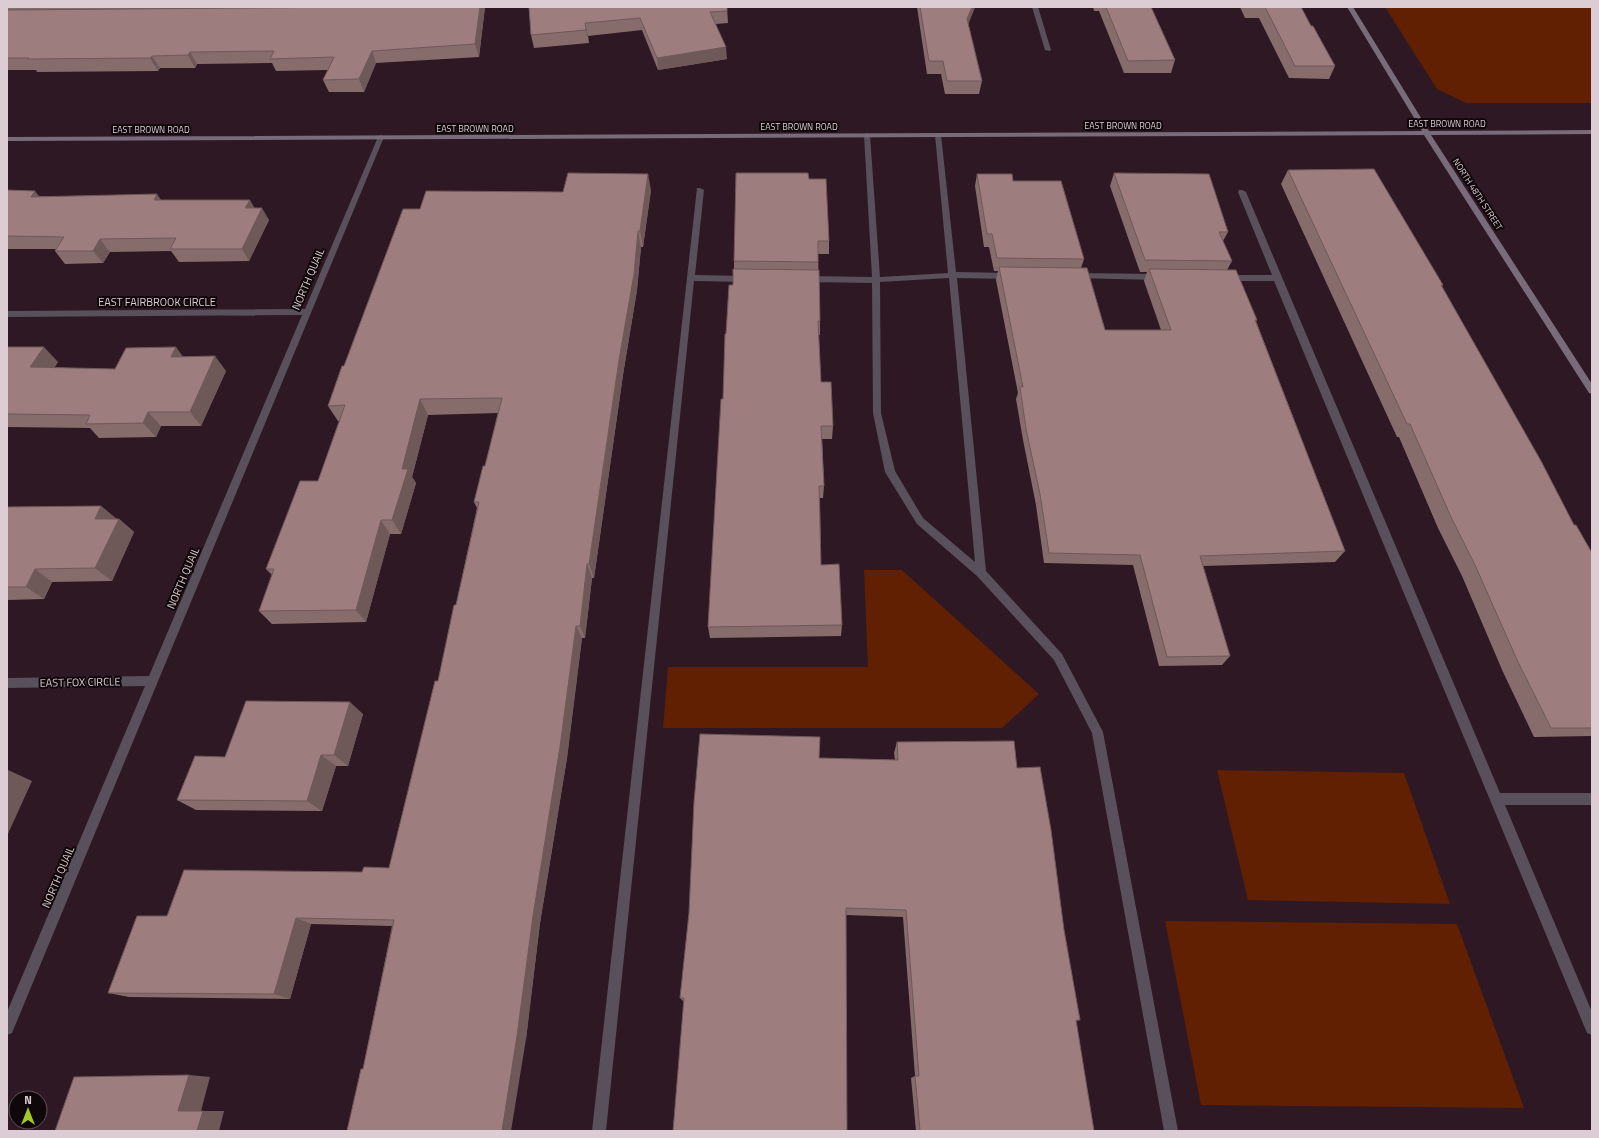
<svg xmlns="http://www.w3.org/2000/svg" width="1599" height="1138" font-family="'Titillium Web',sans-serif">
<rect width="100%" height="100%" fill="#2e1824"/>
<g fill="#602001">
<path d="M1385,7H1592V103H1466L1437,89Z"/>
<path d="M864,570H902L1039,694L1002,728H663L668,667H868Z"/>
<path d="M1217,770L1404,773L1450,904L1248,900Z"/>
<path d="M1165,921L1457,924L1524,1108L1201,1105Z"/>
</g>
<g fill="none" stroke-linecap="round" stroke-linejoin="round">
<g fill="#58505a" fill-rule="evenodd">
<path d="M867,133L870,135L880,277L948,273L935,135L938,133L941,135L956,272L1010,273L1014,276L1010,279L957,278L986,571L1062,654L1103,732L1178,1131H1164L1092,733L1054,660L977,576L917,524L885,472L873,413L872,283L807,282L803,279L807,276L872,277L864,135ZM949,278L975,562L923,518L895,471L881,413L880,282Z"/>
<path d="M697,188H700L704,190L695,275L747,276L751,279L747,282L694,281L606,1131H592Z"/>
<path d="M1239,190H1242L1246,192L1500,793H1592V805H1505L1592,1012V1035L1587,1033L1274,281H1226L1222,278L1226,275H1272L1238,192Z"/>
<path d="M1076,273L1158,274L1162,277L1158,280L1073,278L1072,276Z"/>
</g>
<g fill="#58505a" fill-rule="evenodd">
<path d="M1032,7H1038L1051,50L1050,51L1045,50Z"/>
<path d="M381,135L384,137L12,1033L7,1035V1012L145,686L7,688V678L149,676L302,315L7,317V311L305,309L378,137Z"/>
</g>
<path fill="#786b7a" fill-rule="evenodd" d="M1347,7H1353L1429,131L1592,130V134L1431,135L1592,384V394L1589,393L1424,135L7,141V137L1422,131Z"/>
</g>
<g fill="#876c6c">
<path d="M7,7H485L479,57L376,63L364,92H329L323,80L328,70L276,71L272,63L197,64L195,68H160L158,71L37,72L36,70H7Z"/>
<path d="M529,7H727L728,23L716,24L727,59L658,70L642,30L588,36L589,43L534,48L531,35Z"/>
<path d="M917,7H975L968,24L982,81L979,94H945L941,74H927Z"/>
<path d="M1093,7H1151L1175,60L1171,73H1124L1099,11H1094Z"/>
<path d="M1240,7H1301L1311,26L1335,66L1329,79L1289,78L1259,18H1245Z"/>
<path d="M1288,170L1443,285L1442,286L1574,525L1592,553V736L1534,737L1503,672L1462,576L1438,528L1399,437H1397L1281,184Z"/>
<path d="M1114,173L1228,232L1223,241L1232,261L1227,270L1257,320L1256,321L1345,551L1335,562L1203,566L1230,656L1222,665L1159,666L1133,565L1044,563L1036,505L1023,440L1016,399L1018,393L996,280L998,271H994L989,247H984L975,186L977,174L1013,181L1084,259L1081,268L1105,330H1161L1144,281L1147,272H1140L1110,186Z"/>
<path d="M809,179L829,241V254H818L820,321V335H818L821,382L833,426L832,439H822L824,486L823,498H820L821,565L842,625L841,636L710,638L708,627L723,399L726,334L733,285L734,269V261Z"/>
<path d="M7,190L39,196L161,200L255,208L269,220L249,261L179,262L171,251L110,252L103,263L65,264L55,251L56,249H7Z"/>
<path d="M651,190L643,247H641L637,290L623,375L594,578H592L585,638H582L567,758L540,923L526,1039L363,1069L392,926L311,924L290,999L129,997L108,993L167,916L362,872L389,868L438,681L456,605L477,508L474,502L485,466L498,413L428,415L412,477L416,483L401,534H390L366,622L272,624L259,611L272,575L266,569L318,481L340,421H338L328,406L344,366L420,209L563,192Z"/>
<path d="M7,347L58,362L54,368L115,369L183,357L226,371L201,426H161L156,437L99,438L90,428L7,427Z"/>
<path d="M101,506L116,519H119L134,532L112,581L52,582L44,599L7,600V507Z"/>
<path d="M363,714L348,766H336L322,811L196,810L177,800L225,757Z"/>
<path d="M897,742L1017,768L1064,930L1080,1020L1076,1021L1094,1131H916L911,1078L915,1076L903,917L846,915L684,1002L680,998L819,758L895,760L894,753Z"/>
</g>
<g fill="#6e5858">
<path d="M480,7H485L479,57L475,44Z"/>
<path d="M972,7H975L965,32L967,19Z"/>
<path d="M585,23L588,36L589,43L586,30Z"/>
<path d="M726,47L727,59L658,70L657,58Z"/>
<path d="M372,51L376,63L364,92L359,79Z"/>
<path d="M190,52L197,64L195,68L188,55Z"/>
<path d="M152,56L160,68L158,71L150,58Z"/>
<path d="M648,174L651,190L643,247L640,231Z"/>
<path d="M35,191L45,204L31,197Z"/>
<path d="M157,194L166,207L154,200Z"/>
<path d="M250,200L257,212L245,208Z"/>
<path d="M262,208L269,220L249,261L242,249Z"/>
<path d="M638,231L641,247L637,290L623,375L594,578L589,564Z"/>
<path d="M100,239L110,252L103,263L93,251Z"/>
<path d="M44,347L58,362L45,381L30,367Z"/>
<path d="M176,347L187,362L171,357Z"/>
<path d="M215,356L226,371L201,426L190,412Z"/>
<path d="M420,399L428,415L412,477L416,483L401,534L392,520L402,469Z"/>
<path d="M148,412L161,426L156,437L143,423Z"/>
<path d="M101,506L117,519H95Z"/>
<path d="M119,519L134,532L112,581L95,568Z"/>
<path d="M381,520L390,534L366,622L356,610Z"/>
<path d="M587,564L592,578L585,638L580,626Z"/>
<path d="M35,569L52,582L44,599L26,587Z"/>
<path d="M576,626L582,638L567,758L540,923L526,1039L511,1131H502L533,916Z"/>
<path d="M350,702L363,714L348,766L334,755Z"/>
<path d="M321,755L336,766L322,811L307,801Z"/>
<path d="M8,770L32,781L7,836V772Z"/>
<path d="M296,918L311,924L290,999L274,994Z"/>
<path d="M189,1075L210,1077L201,1111H178Z"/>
<path d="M203,1111H224L219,1131H197Z"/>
</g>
<g fill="#9d7d7e" stroke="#6e5858">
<path d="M362,7H480L475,44L372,51L359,79L323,80L334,57L270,59L274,51L190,52L188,55L152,56L150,58L28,59L29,58H7V10Z"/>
<path d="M529,7H727V11L710,12L726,47L657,58L640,18L585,23L586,30L531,35Z"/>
<path d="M920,7H972L967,19L982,81H947L943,61H929Z"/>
<path d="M1106,7H1151L1175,60L1128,61Z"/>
<path d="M1265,7H1301L1311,26H1313L1335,66H1295Z"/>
<path d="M1374,169L1443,285H1441L1541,461L1574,525H1576L1592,553V728H1551L1518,662L1475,565L1451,517L1410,424H1407L1288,170Z"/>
<path d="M568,173L648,174L640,231H638L634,274L619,360L589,564H587L580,626H576L560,747L533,916L517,1036L502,1131H347L361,1069H363L394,920L296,918L274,994L108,993L137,916H167L184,870L362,872L364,867L389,868L435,681H438L454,605H456L479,502H474L483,466H485L502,398L420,399L402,469H408L392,520H381L356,610L259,611L274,569H266L300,481H318L345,405L328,406L342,366H344L403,209H420L426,191L563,192Z"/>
<path d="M736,173H808L809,179H826L829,241H818V262L734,261Z"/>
<path d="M1114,173L1209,174L1228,232H1219L1232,261L1145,260Z"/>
<path d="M977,174H1012L1013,181H1061L1084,259L997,258L992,234H987Z"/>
<path d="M7,190L35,191L31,197L157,194L154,200H250L245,208H262L242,249H170L176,238L100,239L93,251H55L64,237L7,236Z"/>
<path d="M999,267L1087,268L1105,330H1171L1149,269L1236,270L1257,320H1255L1345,551L1200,556L1230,656L1167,657L1140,555L1049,553L1040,494L1026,429L1020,387H1023Z"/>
<path d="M733,269L819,270L820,321H818L821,382H831L833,426H821L824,486H819L821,565L839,564L842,625L708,627L721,399H723L725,334H726L729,285H733Z"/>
<path d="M7,347H44L30,367L115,369L126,348L176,347L171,357L215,356L190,412H148L143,423L86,424L90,415L7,414Z"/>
<path d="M101,506L95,519H119L95,568L35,569L26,587H7V507Z"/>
<path d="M246,701L350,702L334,755H321L307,801L177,800L195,756L225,757Z"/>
<path d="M700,734L820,737L819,758L898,760L897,742L1014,741L1017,768L1040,767L1051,830L1064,930L1080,1020H1076L1094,1131H920L915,1076H919L906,910L846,908L847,1131H673L684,998H680L689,913L694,802Z"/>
<path d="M189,1075L178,1111H203L197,1131H55L74,1077Z"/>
</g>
<g text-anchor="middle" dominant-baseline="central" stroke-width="4" stroke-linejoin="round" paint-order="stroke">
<g font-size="9" fill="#dccdd4" stroke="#10070b">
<text x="1447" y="123">EAST BROWN ROAD</text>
<text x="1123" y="125">EAST BROWN ROAD</text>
<text x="799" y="126">EAST BROWN ROAD</text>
<text x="475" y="128">EAST BROWN ROAD</text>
<text x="151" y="129">EAST BROWN ROAD</text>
<text transform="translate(1478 194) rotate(57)">NORTH 48TH STREET</text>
</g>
<g font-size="11" fill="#dccdd4" stroke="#10070b">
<text transform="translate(308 279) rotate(-67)">NORTH QUAIL</text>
<text x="157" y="302">EAST FAIRBROOK CIRCLE</text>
<text transform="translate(183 578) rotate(-67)">NORTH QUAIL</text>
<text transform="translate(80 682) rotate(-1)">EAST FOX CIRCLE</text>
<text transform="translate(58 877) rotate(-67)">NORTH QUAIL</text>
</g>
</g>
<rect width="1599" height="1138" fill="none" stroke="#dccdd4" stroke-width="16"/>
<g transform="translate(28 1110)"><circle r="19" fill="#10070b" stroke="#62565b"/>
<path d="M0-3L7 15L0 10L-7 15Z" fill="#a2c928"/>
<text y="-6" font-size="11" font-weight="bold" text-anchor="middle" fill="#dccdd4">N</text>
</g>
</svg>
